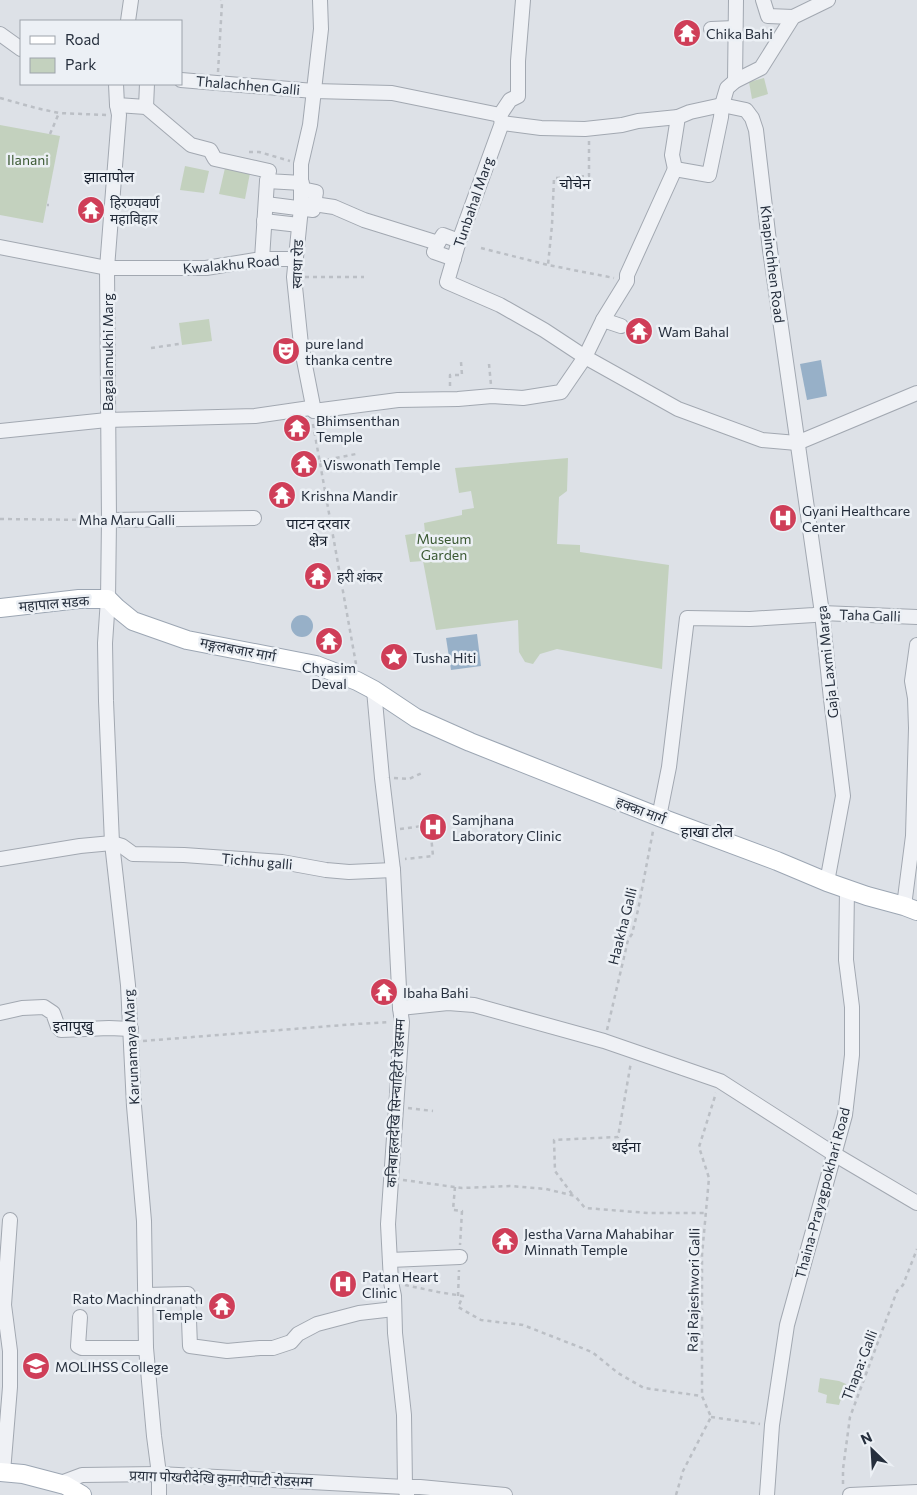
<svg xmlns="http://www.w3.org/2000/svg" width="917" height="1495" font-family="Commissioner,'Noto Sans Devanagari',sans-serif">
<rect width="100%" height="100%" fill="#dde1e7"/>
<g fill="#c3d1be">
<path d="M764,78L768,94L752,99L749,82Z"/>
<path d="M0,125L60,136L43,223L0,215Z"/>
<path d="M185,166L209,171L204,193L180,190Z"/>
<path d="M225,168L250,173L245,199L219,194Z"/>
<path d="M209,319L212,341L182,345L179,323Z"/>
<path d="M568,458L567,491L559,497L557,544L580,545V552L669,565L662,669L557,649L540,654L533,664L525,662L519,652L518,620L436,630L423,561L410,562L405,535L425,532L424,523L462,515V510L474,508L471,491L459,493L455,468Z"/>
<path d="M820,1378L839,1381L846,1384L839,1405L826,1403L827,1395L818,1392Z"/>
</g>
<g fill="#97b0c8">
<path d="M821,360L827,396L807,400L800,364Z"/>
<circle cx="302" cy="626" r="11"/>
<path d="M477,634L481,666L451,670L446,638Z"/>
</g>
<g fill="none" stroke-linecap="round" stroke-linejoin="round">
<g stroke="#a2a8b1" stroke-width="16">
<g id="minor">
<path d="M763,0L768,16L793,17"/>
<path d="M128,21L131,0"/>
<path d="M711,29L735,28"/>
<path d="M0,34L21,49"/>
<path d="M181,80L314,91L392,93L500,115"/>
<path d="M735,81L736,0"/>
<path d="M116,84L117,105L146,107L191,145L210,150L215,159L269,171L267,181L302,183"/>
<path d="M117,105L119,115L107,268L109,520L108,599L105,643L106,701L112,843L128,985L134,1106L144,1221L146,1348L154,1436L159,1474V1495"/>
<path d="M146,107L147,84"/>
<path d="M500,115L502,123L541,128L585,129L622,125L638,121L678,117"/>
<path d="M500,115L510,100L518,96V61L523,0"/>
<path d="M502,123L459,241L447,282L500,305L544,330L585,357L678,409L762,440L797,443L917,393"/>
<path d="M675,169L672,155L678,117L690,112L722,105L746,110L752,118L756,130L770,250L822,613L831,699L843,796L827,882"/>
<path d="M675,169L709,175L721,117L722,105L727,88L735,81L761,68L793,17L828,0"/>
<path d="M302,189L316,192L314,204"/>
<path d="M266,204L313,210L314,204L334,207L364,220L438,243L443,235L459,241"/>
<path d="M264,221L299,225"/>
<path d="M438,243L434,252L454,259"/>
<path d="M0,247L107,268H206L262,259H296"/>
<path d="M262,259L267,181"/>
<path d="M603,320L621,326"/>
<path d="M314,411L301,345L294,277L301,208V164L310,125L321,29L320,0"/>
<path d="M0,431L107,420L255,416L310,408L314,411L398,400L458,399L492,396L523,398L561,392L585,357L603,320L627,281V275L675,169"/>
<path d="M109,520L254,518"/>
<path d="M374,690L382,778L393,870L400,1008L402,1022L388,1224L391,1282L394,1296L395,1333L404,1415L405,1487L407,1495"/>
<path d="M659,817L669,767L687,618L750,619L814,615L822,613L917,617"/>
<path d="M0,859L80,846L112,843L122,846L133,854L184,855L282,862L326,870L349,872L393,870"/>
<path d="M904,906L913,836L916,728L915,698L912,681L917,645"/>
<path d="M400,1008L448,1003L474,1005L604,1041L720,1081L834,1154L917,1203"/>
<path d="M0,1013L22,1008L44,1007L53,1013L58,1027L61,1030L109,1028L131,1029"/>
<path d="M390,1260L460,1257"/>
<path d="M146,1295L188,1294L190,1346L227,1351L260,1348H273L291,1342L298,1334L317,1324L359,1313L394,1309"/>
<path d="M80,1317L78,1346L82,1348H146"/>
<path d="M3,1472L10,1387V1351L4,1305L10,1220"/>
<path d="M58,1484L82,1475L159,1474L405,1487H420L505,1495"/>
<path d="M767,1495L772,1425L787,1325L845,1115L852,1055V1007L846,960L847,889"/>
<path d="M850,1495L917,1492"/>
</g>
</g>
<g stroke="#9ca6b3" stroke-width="20">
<g id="major">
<path d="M0,608L79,599H108L117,608L133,621L187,640L316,665L357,681L374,690L416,718L470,742L659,817L777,861L827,882L867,896L904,906L917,911"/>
<path d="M0,1472L23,1474L65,1485L82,1495"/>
</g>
</g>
<g stroke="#bbbfc5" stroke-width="2.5" stroke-dasharray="4 4" stroke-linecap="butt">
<path d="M218,72L222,3L221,0"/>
<path d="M0,98L36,108L59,113L107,115"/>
<path d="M50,134L59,113"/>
<path d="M589,141V176L554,178L552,225L548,265L614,278"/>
<path d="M249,152H259L290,161"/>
<path d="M96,176L103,177"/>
<path d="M47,205H49"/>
<path d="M481,248L548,265"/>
<path d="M305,277H364"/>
<path d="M151,348L179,344"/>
<path d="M489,364L491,385"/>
<path d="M450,386V375H462L461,362"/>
<path d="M313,424L356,664"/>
<path d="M320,461L356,454"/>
<path d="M0,519L96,520"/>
<path d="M394,778L409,779L424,772"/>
<path d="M400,829L430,825L433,856L405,859"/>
<path d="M607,1030L628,940L632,934L638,910L653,831"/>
<path d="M143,1041L356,1024L390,1022"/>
<path d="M408,1108L433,1111"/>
<path d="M403,1180L462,1188L510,1186L546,1189L575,1196L585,1208L648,1213H706"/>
<path d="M455,1187L453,1210L462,1211L460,1245"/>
<path d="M572,1194L555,1171L554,1140L618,1137L631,1062"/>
<path d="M405,1285L438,1292L463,1296L458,1307L481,1320L523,1325L592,1352L618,1373L644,1388L702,1396"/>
<path d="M458,1296L459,1270"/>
<path d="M711,1417L760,1424"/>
<path d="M843,1484V1469L850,1417L897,1291L903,1285L917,1249"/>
<path d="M676,1495L683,1471L711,1417L702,1396V1255L709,1178L699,1147L716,1093"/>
</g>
<use href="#minor" stroke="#eff1f5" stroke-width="14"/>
<use href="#major" stroke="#fff" stroke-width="18"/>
</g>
<defs>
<g id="temple-disc" transform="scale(1.4375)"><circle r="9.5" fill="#cf3e58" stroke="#ecf0f5"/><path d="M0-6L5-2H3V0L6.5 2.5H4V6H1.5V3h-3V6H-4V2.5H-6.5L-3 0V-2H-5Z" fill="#fff"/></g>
<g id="theatre-disc" transform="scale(1.4375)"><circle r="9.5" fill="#cf3e58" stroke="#ecf0f5"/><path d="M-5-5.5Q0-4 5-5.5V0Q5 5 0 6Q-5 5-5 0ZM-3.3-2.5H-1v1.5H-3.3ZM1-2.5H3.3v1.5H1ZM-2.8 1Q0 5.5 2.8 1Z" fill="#fff"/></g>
<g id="hospital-disc" transform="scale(1.4375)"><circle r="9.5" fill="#cf3e58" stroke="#ecf0f5"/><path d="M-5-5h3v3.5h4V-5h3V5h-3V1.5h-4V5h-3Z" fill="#fff"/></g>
<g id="sight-disc" transform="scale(1.4375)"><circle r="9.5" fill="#cf3e58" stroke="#ecf0f5"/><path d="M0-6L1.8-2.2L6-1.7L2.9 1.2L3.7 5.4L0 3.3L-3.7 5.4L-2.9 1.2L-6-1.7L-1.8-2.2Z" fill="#fff"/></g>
<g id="university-disc" transform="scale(1.4375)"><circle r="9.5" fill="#cf3e58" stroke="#ecf0f5"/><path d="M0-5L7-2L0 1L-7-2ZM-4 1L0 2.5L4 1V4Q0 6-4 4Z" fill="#fff"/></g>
</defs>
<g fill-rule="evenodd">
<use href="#temple-disc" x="687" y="33"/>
<use href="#temple-disc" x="91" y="210"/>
<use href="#temple-disc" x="639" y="331"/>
<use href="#theatre-disc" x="286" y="351"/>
<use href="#temple-disc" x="297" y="428"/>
<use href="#temple-disc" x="304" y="464"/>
<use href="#temple-disc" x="282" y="495"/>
<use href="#hospital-disc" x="783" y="518"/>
<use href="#temple-disc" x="318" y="576"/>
<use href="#temple-disc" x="329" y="641"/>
<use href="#sight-disc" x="394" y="657"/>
<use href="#hospital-disc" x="433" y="827"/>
<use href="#temple-disc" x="384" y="992"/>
<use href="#temple-disc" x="505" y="1241"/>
<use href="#hospital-disc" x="343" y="1284"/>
<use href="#temple-disc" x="222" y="1306"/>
<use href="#university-disc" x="36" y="1366"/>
</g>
<g text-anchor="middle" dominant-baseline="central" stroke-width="5" stroke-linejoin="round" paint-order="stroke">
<g font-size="14" fill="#262f3d" stroke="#ecf0f5" text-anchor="start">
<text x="706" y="33">Chika Bahi</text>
<text x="110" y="202">हिरण्यवर्ण<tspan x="110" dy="16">महाविहार</tspan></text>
<text x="658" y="331">Wam Bahal</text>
<text x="305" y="343">pure land<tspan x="305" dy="16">thanka centre</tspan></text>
<text x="316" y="420">Bhimsenthan<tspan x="316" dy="16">Temple</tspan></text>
<text x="323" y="464">Viswonath Temple</text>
<text x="301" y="495">Krishna Mandir</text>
<text x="802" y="510">Gyani Healthcare<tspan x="802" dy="16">Center</tspan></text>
<text x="337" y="576">हरी शंकर</text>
<text x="413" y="657">Tusha Hiti</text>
<text x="329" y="667" text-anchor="middle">Chyasim<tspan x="329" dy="16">Deval</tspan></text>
<text x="452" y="819">Samjhana<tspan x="452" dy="16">Laboratory Clinic</tspan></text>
<text x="403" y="992">Ibaha Bahi</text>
<text x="524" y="1233">Jestha Varna Mahabihar<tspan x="524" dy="16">Minnath Temple</tspan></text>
<text x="362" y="1276">Patan Heart<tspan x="362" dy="16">Clinic</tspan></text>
<text x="203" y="1298" text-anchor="end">Rato Machindranath<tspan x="203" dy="16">Temple</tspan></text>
<text x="55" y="1366">MOLIHSS College</text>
</g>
<g font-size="14" fill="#262f3d" stroke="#ecf0f5">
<text transform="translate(248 85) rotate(5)">Thalachhen Galli</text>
<text transform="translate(473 202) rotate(-71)">Tunbahal Marg</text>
<text transform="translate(231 264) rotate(-5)">Kwalakhu Road</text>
<text transform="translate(297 264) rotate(-88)">स्वाथा रोड</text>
<text transform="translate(773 264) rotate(83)">Khapinchhen Road</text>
<text transform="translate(107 352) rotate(-90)">Bagalamukhi Marg</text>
<text x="127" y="519">Mha Maru Galli</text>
<text transform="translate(54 603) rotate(-5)">महापाल सडक</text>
<text transform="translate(870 615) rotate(2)">Taha Galli</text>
<text transform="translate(238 649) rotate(11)">मङ्गलबजार मार्ग</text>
<text transform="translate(827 662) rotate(-96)">Gaja Laxmi Marga</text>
<text transform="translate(641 810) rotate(21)">हक्का मार्ग</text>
<text transform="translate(257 861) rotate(5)">Tichhu galli</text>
<text transform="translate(622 926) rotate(-76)">Haakha Galli</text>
<text transform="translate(131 1047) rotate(-93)">Karunamaya Marg</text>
<text transform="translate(395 1103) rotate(-87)">कनिबाहलदेखि सिन्चाहिटी रोडसम्म</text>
<text transform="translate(822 1193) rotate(-75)">Thaina-Prayagpokhari Road</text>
<text transform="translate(693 1290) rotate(-89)">Raj Rajeshwori Galli</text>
<text transform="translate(859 1365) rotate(-69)">Thapa: Galli</text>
<text transform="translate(221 1478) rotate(2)">प्रयाग पोखरीदेखि कुमारीपाटी रोडसम्म</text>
</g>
<g font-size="14" fill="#3b5933" stroke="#ecf0f5">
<text x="28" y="159">Ilanani</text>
<text x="444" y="538">Museum<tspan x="444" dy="16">Garden</tspan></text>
</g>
<g font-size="15" fill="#18202e" stroke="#ecf0f5">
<text x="109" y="176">झातापोल</text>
<text x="575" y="183">चोचेन</text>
<text x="318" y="523">पाटन दरवार<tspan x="318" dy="17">क्षेत्र</tspan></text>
<text x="707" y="831">हाखा टोल</text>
<text x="73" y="1025">इतापुखु</text>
<text x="626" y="1146">थईना</text>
</g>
</g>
<rect x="20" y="20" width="162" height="65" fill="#ecf0f5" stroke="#9da3ab"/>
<rect x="30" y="36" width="25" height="8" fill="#ffffff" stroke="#9da3ab"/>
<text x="65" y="45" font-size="15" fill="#262f3d">Road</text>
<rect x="30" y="58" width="25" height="15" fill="#c3d1be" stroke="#9da3ab"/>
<text x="65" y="70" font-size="15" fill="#262f3d">Park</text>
<g transform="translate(872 1450) rotate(335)" stroke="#ecf0f5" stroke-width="4" paint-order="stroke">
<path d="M0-4L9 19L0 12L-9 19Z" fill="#262f3d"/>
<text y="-8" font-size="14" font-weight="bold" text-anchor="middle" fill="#262f3d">N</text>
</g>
</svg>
